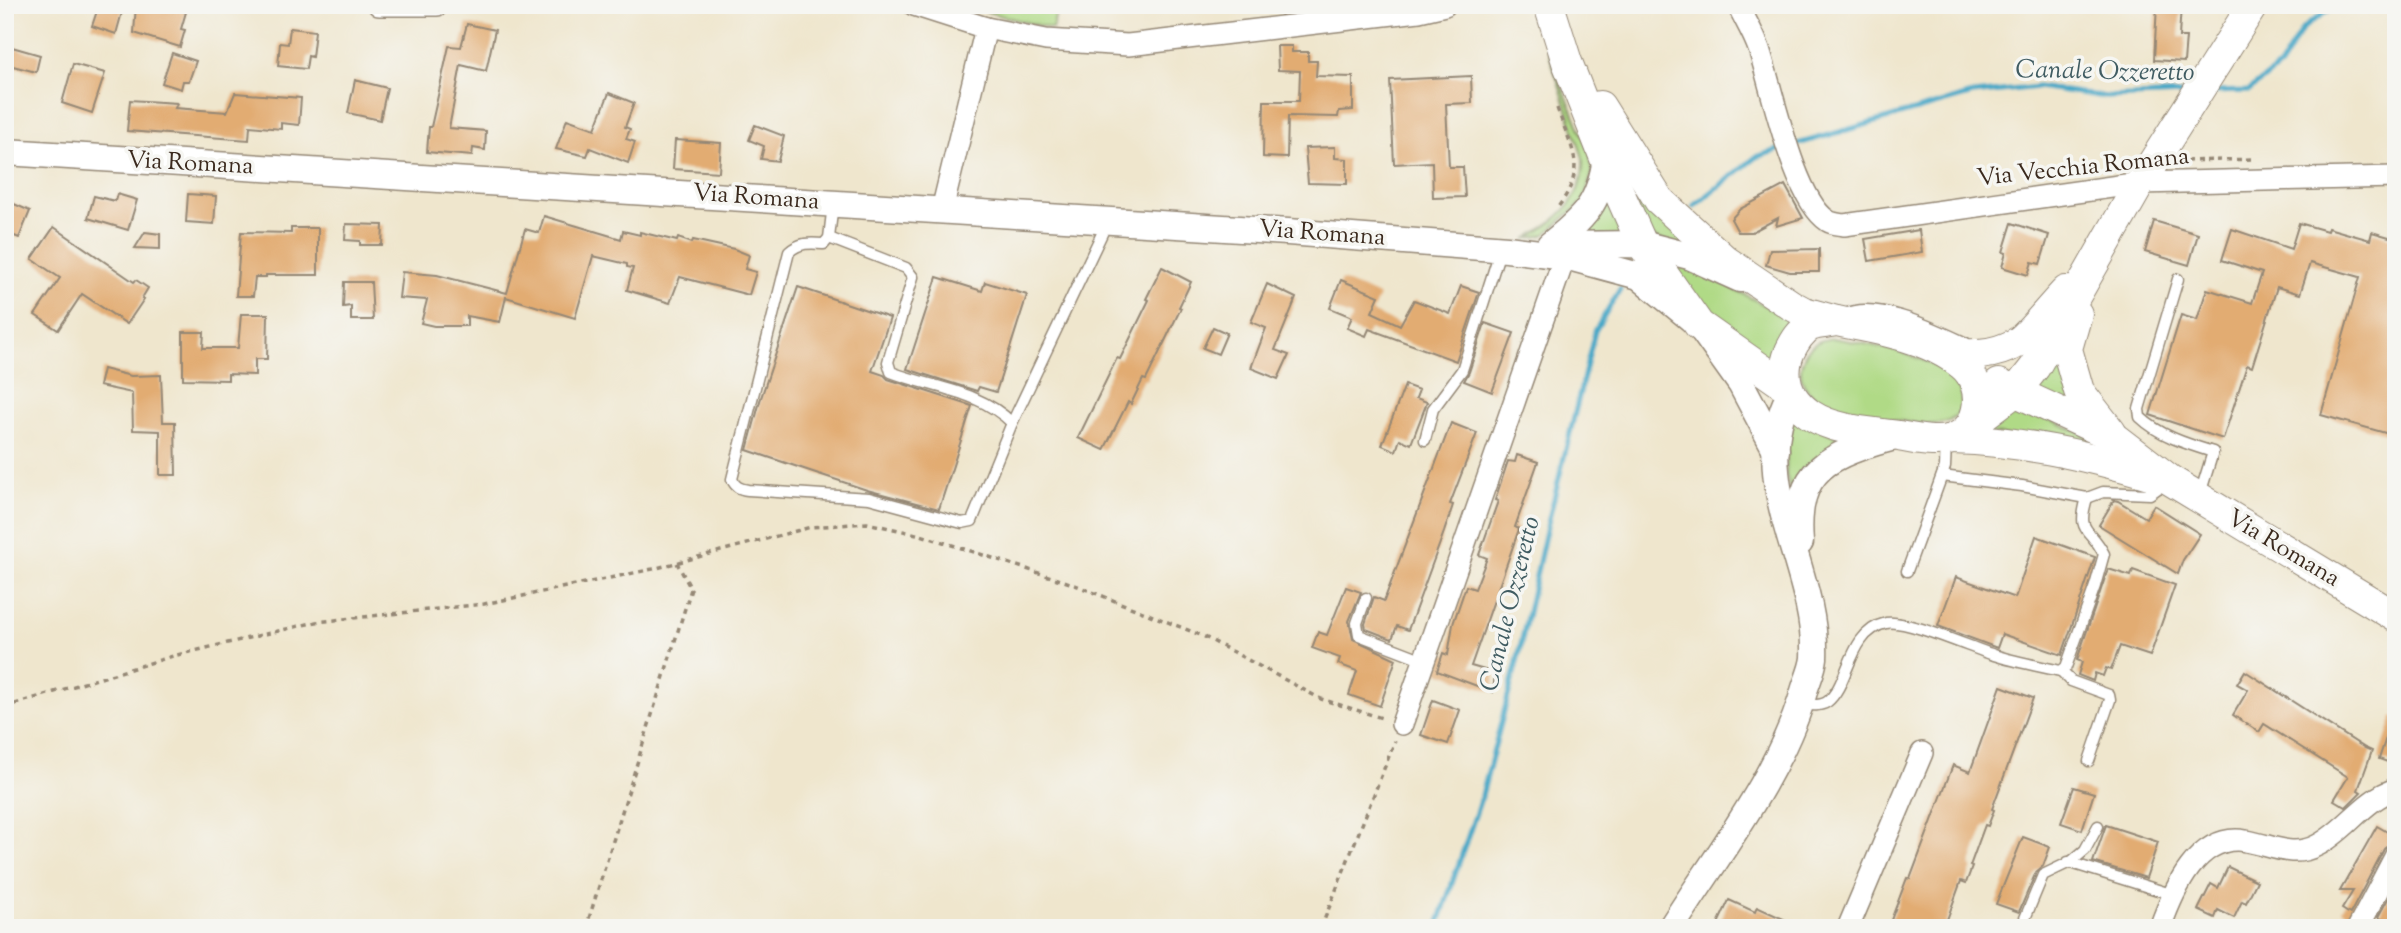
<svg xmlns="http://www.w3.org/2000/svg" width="2401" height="933" font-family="'Sorts Mill Goudy',serif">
<rect width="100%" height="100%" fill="#f6f6f2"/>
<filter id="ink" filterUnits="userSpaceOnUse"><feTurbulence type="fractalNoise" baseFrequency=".0143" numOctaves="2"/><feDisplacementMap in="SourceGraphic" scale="14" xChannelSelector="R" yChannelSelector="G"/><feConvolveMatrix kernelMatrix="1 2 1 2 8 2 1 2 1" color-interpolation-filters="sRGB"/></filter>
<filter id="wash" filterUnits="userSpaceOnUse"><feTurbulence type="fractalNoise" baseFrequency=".00686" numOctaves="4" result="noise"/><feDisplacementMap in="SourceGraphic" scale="28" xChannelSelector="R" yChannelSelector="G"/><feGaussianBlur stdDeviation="1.57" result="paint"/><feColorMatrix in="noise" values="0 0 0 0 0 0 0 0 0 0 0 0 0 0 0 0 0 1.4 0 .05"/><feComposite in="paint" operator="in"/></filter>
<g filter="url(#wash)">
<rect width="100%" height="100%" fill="#efe6cd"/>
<g fill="#b0da86" stroke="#768252" stroke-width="2">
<path d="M960,5H1058L1052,29Z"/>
<path d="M1548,51L1590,154L1592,174L1583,202L1544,235L1526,239C1558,220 1585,200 1583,158Z"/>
<path d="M1612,157L1692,249L1651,237Z"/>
<path d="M1604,193L1623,236H1575Z"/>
<path d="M1672,261L1695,268L1794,321L1777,340L1769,372L1701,312Z"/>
<path d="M1833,338C1869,344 1921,353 1949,375C1957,381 1960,389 1961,398C1964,435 1914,423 1893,420C1862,415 1784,405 1804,357C1810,343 1820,340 1833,338Z"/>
<path d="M2059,348L2079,410L2029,390Z"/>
<path d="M2018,405L2126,453L1986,433Z"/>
<path d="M1789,414L1844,440L1792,496L1786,474Z"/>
</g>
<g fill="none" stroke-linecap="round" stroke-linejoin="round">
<g stroke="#47a8c7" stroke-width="5">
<path d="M2209,92L2249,91L2280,66L2303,28L2336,5"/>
<path d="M1794,145L1973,94L2038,87L2106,97L2185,94"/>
<path d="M1694,206L1756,157L1784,148"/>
<path d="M1437,928L1482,795L1517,662L1545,535L1595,331L1620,289"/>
</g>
</g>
<g id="blocks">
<g fill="#e2ac72">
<path d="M99,5H124L116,34L92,26Z"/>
<path d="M136,5H163L186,12L181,29L185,30L180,47L134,33Z"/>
<path d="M2157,5H2181L2179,37H2186L2184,62L2154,60Z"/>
<path d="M467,24L495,30L486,71L461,65L449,128L486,131L485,150L473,148L472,156L427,152L429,127H431L449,46L461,47Z"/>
<path d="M290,28L315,31L312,57L308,56L306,69L278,66L280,43L288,44Z"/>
<path d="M5,45L40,55L36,72L5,64Z"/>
<path d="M1277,46H1292V52H1308V61H1317L1316,76L1353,77V110L1339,111L1338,117L1288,116L1287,158L1263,157L1264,101H1299L1300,71L1278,70Z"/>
<path d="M172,53L196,61L189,81H183L181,89L162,83Z"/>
<path d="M73,64L105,73L92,113L62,103Z"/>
<path d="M1471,76L1472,103L1446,104L1449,167H1463L1465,197L1433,198L1432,162L1394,164L1390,80Z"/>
<path d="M355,80L387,88L380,120L348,113Z"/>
<path d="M235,93L301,98L299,125L281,123V129L250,126L249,140L127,131L130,100L177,103L175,108L227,112Z"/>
<path d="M609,93L634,103L625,127L630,129L626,139L635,142L628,163L590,148L587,156L556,149L567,119L595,129Z"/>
<path d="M755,125L784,136L778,161L761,159L764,146L749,140Z"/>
<path d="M675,140L721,143L719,172L673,169Z"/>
<path d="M1335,147V158L1347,159V184L1308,183L1305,148Z"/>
<path d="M1785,185L1803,218L1776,226L1778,218L1752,232H1738L1731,219L1740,209Z"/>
<path d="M117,194L137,200L128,230L88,218L94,196L115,201Z"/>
<path d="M188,194L216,196L214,224L186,222Z"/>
<path d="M5,200L30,211L19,238L5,232Z"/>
<path d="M544,216L621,239L623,231L640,235V232L677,241L678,238L692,243L693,240L734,249L749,255L745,269L756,272L749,295L680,277L670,303L627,290L633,268L627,267V264L593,256L575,318L506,297L500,322L467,316V326H434L421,323L427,300L399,298L402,272L437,275L507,293L525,229L539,233Z"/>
<path d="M2154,221L2198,234L2189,265L2145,252Z"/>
<path d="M2012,223L2049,235L2040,264L2032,262L2028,275L2002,267L2006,253L2003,252Z"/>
<path d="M2299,223L2327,231L2328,228L2370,240L2372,232L2396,239V436L2321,415L2360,277L2310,263L2300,294L2277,287L2252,367L2247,365L2223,439L2150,415L2181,315L2197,320L2207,289L2252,303L2262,273L2222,260L2232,229L2291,249Z"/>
<path d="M346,224L383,225L382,245H360V241L345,240Z"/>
<path d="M54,227L134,282L136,280L148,288L142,298L144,299L127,324L82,294L58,330L35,315L60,278L32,259Z"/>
<path d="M291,228H318V275H266V277H255L253,296H236L241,232L291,233Z"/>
<path d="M1919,230L1922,252L1869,261L1865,239Z"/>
<path d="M145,232L160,234V249L135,248Z"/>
<path d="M1819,249V272H1790L1766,265L1770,250Z"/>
<path d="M1162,267L1191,282L1179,307L1181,308L1146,380L1143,379L1131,404L1128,402L1104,450L1078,438L1117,358L1120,359L1149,300L1146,299Z"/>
<path d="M937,277L982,291L985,282L1027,295L996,392L979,387L977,391L907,369Z"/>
<path d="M1341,280L1379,296L1372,312L1400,325L1414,300L1450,314L1461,286L1479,292L1456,361L1369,329L1366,336L1347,328L1352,317L1330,308Z"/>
<path d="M344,282H371L373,320H351V306L343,307Z"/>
<path d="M1267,284L1296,298L1275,350L1289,355L1278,379L1251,368L1266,328L1251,322Z"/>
<path d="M798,287L890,318L872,371L884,375L888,379L972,406L939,509L867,490L747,450L760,401Z"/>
<path d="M241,314H268L267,359H255V375L228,374V380L183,379V332H204L203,348H238Z"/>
<path d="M1485,323L1514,333L1492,392L1464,381L1469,372Z"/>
<path d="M1213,327L1227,333L1218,354L1203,348Z"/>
<path d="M103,369L131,376L161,375L163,422H175L176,475H160V431L133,430L132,393L99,386Z"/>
<path d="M1405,385L1419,390L1416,398L1427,402L1411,444L1400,439L1396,451L1382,445Z"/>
<path d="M1451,423L1477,433L1450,504L1453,505L1444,532L1408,630L1397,626L1392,639L1366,629L1365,624L1374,597L1384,601Z"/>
<path d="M1517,455L1538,462L1515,527L1519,529L1471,666L1495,673L1493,692L1437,671L1443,653L1448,655L1453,624L1466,586L1475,589L1487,558L1479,555L1498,501L1495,500L1508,461L1515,462Z"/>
<path d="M2114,500L2118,501L2146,518L2154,505L2200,534L2183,560L2178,574L2099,525Z"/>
<path d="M2036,536L2095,557L2062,655L2002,634L1997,648L1938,626L1956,577L2015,598Z"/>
<path d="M2108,569L2131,576L2133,570L2175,585L2150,656L2120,646L2111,670L2106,668L2103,676L2095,673L2093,681L2078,675L2082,662L2077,660Z"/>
<path d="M1346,587L1361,592L1349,621L1353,639L1396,659L1380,706L1349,695L1357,671L1338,664L1340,658L1312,648L1318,632L1327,635Z"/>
<path d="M2245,671L2365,748L2372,751L2358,790L2361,792L2346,807L2334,800L2348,777L2264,724L2259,732L2233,715L2248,690L2237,684Z"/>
<path d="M2001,686L2033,698L1992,809L1994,810L1988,826L1985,825L1970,866L1972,867L1966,883L1961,881L1944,928H1912L1891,920L1907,878L1910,879L1953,765L1970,772Z"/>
<path d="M1433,700L1460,710L1448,744L1421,735Z"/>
<path d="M2393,717L2396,718V765L2379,759Z"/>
<path d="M2074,787L2094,793L2082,830L2061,823Z"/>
<path d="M2106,825L2158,842L2146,878L2093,862Z"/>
<path d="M2377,826L2396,837V842L2390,844L2384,849L2350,914L2342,909L2353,891H2340Z"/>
<path d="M2023,837L2050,847L2043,866L2036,872L2019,912L1996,904Z"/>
<path d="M2228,867L2257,881L2246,903L2242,901L2234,918L2218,910L2215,918L2198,910L2211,884L2218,888Z"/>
<path d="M2396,884V927L2378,917Z"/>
<path d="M1729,900L1755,912L1757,907L1803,928H1716Z"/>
</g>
</g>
</g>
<g filter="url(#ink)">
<use href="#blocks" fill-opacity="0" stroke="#958876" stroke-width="2"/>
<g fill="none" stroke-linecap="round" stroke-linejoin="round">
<g stroke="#958876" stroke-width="13">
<g id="service">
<path d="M833,204L829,238L824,244C810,243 800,242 789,252L732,479C735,487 740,489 748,490L869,498L962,523L972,521L1012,423L1107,223"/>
<path d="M829,238L906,268L913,277L888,362L891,372C932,388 979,390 1012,423"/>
<path d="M2178,279L2139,409L2140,417C2160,436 2187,444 2213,452L2200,494"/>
<path d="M1846,314C1876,299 1938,330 1966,343"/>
<path d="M1425,440L1433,409L1462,370L1501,248"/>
<path d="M1942,476L2022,486L2087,498L2103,492L2150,494L2167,482"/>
<path d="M1907,571L1945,467L1946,443"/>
<path d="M1366,598L1357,623L1359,635L1424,660"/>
<path d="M2061,671L2071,681L2109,695L2110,700L2089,761"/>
<path d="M1801,704C1809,705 1819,707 1827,702C1850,684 1848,632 1886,623C1907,619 1971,648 1994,655C2016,662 2039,666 2061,671L2066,667L2095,586L2104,554C2090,526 2076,535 2087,498"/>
<path d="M2068,862L2174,895"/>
<path d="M2021,928L2043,875L2072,861L2085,850L2098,826"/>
</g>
</g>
<g stroke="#958876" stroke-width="24">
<g id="minor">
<path d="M379,5H437"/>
<path d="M914,5L986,28L1046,40L1128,45L1419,11L1445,5"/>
<path d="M1738,5C1745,20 1754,34 1759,49C1772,88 1794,200 1828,221C1833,224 1839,224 1844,225L2140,183L2396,177"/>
<path d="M942,210L986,28"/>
<path d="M1402,724L1565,256"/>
<path d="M1848,928L1922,753"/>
<path d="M2160,928C2173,891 2198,832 2246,841C2272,845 2292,859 2318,845C2347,830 2364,799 2396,789"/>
<path d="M2358,928L2396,855"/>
</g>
</g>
<g stroke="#958876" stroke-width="29">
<g id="tertiary">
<path d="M5,152L1288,232L1507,249L1565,256L1639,276L1699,325L1741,384L1776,450"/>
<path d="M1550,245C1585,217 1599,204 1606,159"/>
<path d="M1561,245L1642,244L1689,256L1740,279"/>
<path d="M1800,542C1794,467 1830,455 1894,437"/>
<path d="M1671,928C1717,855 1782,772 1805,688C1808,679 1813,668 1814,658C1818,569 1745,481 1790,394"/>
</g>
</g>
<g stroke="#958876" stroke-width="32">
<g id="secondary">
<path d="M1549,5L1567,62L1614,181L1642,244L1699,325L1787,387"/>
<path d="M1600,106L1659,200L1726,261L1791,305L1804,312L1836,321"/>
<path d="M2077,314L2067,349L2079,391L2111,432"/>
<path d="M1836,321C1878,329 1928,337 1962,365C1986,384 1983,428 1952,439C1936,444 1915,439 1899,436C1871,432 1835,431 1811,415C1788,399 1779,377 1790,351C1795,341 1800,332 1810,326C1817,323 1828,323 1836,321Z"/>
<path d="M1944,352C1970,356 1994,356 2018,342C2028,336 2054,303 2066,291"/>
<path d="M1999,384L2114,437L2170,480L2396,617"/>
<path d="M1972,424L2016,391L2035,367L2140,183L2253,5"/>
<path d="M1952,439C2023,441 2085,455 2153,475"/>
</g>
</g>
<g stroke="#958876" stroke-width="3.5" stroke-dasharray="5 5" stroke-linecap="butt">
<path d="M1557,108C1572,150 1588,167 1558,207"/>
<path d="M2186,161L2255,159"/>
<path d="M5,707L173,656L316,622L484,604L653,569L811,527L867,523L921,535L1070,583L1203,636L1321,699L1385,719"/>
<path d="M586,928L691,589L677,563"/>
<path d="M1321,928L1395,741"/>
</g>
<use href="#service" stroke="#fff" stroke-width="10"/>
<use href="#minor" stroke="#fff" stroke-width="21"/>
<use href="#tertiary" stroke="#fff" stroke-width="26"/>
<use href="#secondary" stroke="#fff" stroke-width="30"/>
</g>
</g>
<g text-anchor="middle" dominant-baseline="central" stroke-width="7" stroke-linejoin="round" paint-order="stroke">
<g font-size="24" fill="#3b2a1e" stroke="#f6f6f2">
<text transform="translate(190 164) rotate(3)">Via Romana</text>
<text transform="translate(2083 168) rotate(-6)">Via Vecchia Romana</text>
<text transform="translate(756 198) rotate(4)">Via Romana</text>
<text transform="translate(1322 234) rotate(4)">Via Romana</text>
<text transform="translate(2283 549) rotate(31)">Via Romana</text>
</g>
<g font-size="26" font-style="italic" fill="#405c62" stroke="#f6f6f2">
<text transform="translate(2105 72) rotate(1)">Canale Ozzeretto</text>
<text transform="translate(1511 604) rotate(-76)">Canale Ozzeretto</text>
</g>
</g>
<rect width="2401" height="933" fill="none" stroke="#f6f6f2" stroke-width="28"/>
</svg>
